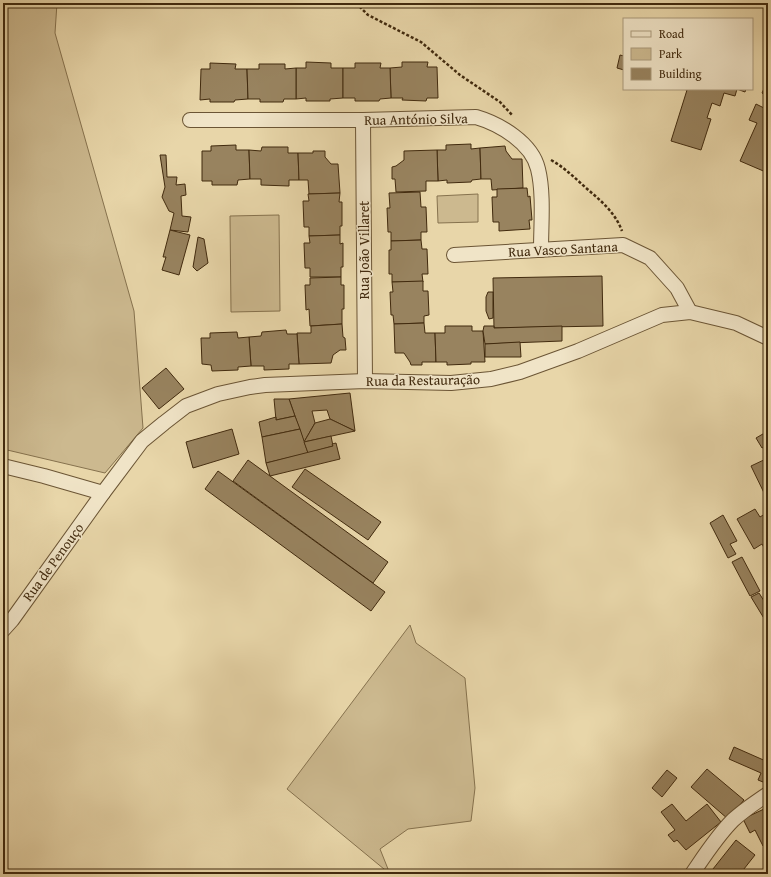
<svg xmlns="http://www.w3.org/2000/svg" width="771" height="877" font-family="'Gentium Book Plus',serif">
<rect width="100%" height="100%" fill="#e8d6a9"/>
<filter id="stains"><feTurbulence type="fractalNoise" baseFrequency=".005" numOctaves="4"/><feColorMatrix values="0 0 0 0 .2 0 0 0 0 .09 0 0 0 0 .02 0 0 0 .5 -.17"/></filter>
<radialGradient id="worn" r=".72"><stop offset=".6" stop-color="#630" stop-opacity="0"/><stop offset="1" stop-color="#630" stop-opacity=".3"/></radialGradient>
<g fill="#ccb98f" stroke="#86724e">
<path d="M3,3H57L55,33L134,311L143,428L105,473L3,449Z"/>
<path d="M478,194V222L438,223L437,196Z"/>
<path d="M279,215L280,311L231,312L230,216Z"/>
<path d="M410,625L416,643L465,678L475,788L471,821L408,829L380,849L390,874L287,789Z"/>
</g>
<g fill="#98835f" stroke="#412a0e">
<path d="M620,55L624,56V70L617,68Z"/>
<path d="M306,62L331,63V68H343V98L330,99V101H306V98L296,99V68H306Z"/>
<path d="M402,62H428L427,67H437L438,98H427L426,101L402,100L403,98H391L390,68L402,67Z"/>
<path d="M210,63L236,64L235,69H247L248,99L235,100L234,102H210V99L200,100L201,69H210Z"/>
<path d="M355,63H381L380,68H390L391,98L380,99L379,101H355V98H343V68H355Z"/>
<path d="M259,64H285V69L296,68V99H284L283,102H260V99H248L247,69H259Z"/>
<path d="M768,80V97L762,93Z"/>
<path d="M683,89H746L745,92L737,89L735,96L724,93L720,106L712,103L707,118L711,119L701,150L671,141L687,90Z"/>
<path d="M756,104L768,110V173L740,161L757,123L749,120Z"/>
<path d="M471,144V149L480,148L481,179L472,180L471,182L447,183V180L438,181L437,150H446V145Z"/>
<path d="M236,145V150H249L250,179L238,180L237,185H212V181H202V151H211V146Z"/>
<path d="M505,146L506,151L512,159H522L523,188L492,190L491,179H481L480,148Z"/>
<path d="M262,147H288V153H298L299,180H289V186L261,185V179H250L249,150L261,151Z"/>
<path d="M437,150L438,181H426V191L396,192L395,179H392V167L396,166L404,160V151Z"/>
<path d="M313,151H325V157L331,164H338L340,193L309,194L308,180H299L298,153H313Z"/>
<path d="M160,155H166L167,177H177L176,185L185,184L186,195L181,196L182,216L191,217L188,232L170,230L174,213L169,211L162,197L165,187Z"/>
<path d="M527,188L528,197L530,196L532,220H529L530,229L499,231V222H493L492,197H497V189Z"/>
<path d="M420,192L421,207H426L427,232H421V240L391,241V232H388L387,208H390L389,193Z"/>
<path d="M340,193L339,202H342V226H340V235L309,236V227H304L303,201H309L308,194Z"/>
<path d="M170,230L190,235L179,275L162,270L166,257H163Z"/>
<path d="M340,235V244L343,243V267H341V277H310V268H305L304,243H310L309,236Z"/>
<path d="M198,237L204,239L208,263L197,271L193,267Z"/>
<path d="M421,240L422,249H427L428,274H422L423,282H392V274H389V250H391V241Z"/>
<path d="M602,276L603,326L494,328L493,278Z"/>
<path d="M341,277V285H344V309H342V324L310,326L309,309L306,310L305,285H310V278Z"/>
<path d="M423,281V291H428L429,315L424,316V323L394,324L393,315H391L390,292H393L392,282Z"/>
<path d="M488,292H493V318L489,319L486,311V297Z"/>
<path d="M424,323L425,333H435L436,362H422V365H411L410,362L404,353H395L394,324Z"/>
<path d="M342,324L343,337L345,338L346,350H340L333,355L331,363L299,364L297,333H311V326Z"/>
<path d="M445,326H472V331H483L485,362H471V364L447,365V362H436L435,333H445Z"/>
<path d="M484,326H494V328L562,326V341L485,344L483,331Z"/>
<path d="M286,330L287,334H297L299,364H289V369L264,370V366H251L249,337L261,336L262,332Z"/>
<path d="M237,332L238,338L249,337L251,366L238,367V370L212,371L211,365L202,364L201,338H210V333Z"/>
<path d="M520,342L521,357H485V344Z"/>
<path d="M166,368L184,389L159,409L142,388Z"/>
<path d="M350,393L355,431L330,419L327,410L312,411L315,423L304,442L289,399Z"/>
<path d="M274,399H289L295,416L276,420Z"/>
<path d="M295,416L300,429L262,437L259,422L276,417V420Z"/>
<path d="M330,419L355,431L304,442L315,423Z"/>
<path d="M232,429L239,454L193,468L186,442Z"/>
<path d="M300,429L308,453L266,463L262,437Z"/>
<path d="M768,431V445L762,448L756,438Z"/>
<path d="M331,436L333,446L308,453L304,442Z"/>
<path d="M336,443L340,459L270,476L266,463L333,446L332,444Z"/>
<path d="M768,458V498L767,499L751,466Z"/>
<path d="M248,460L388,562L373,583L233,481Z"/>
<path d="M305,469L381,522L368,540L292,487Z"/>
<path d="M218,471L385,592L371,611L205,489Z"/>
<path d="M755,509L760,517L768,512V555L762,544L754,549L737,519Z"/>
<path d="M723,515L737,541L730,544L736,554L728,558L710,523Z"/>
<path d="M742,557L760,591L750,596L732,562Z"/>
<path d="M759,593L766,604L768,602V625L751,597Z"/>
<path d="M734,747L768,762V784L758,780L761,773L729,759Z"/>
<path d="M707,769L744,800L728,819L691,787Z"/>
<path d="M667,770L677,778L662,797L652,788Z"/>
<path d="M672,804L686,821L707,804L721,822L686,850L677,840L674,842L668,835L675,830L661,812Z"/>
<path d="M764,809L768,817V844L763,846L755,830L750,833L743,819Z"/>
<path d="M736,840L755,855L740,874H709Z"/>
</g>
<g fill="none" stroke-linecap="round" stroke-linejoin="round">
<g stroke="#6b5535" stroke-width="16">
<g id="street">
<path d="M190,120H363L476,117C500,124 532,143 538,169C544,193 541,225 541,250"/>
<path d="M363,120L365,381"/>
<path d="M454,255L623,245L650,258L677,288L690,312"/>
<path d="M3,466L44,476L103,493"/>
<path d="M3,630L12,620L103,493L142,441L164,423L186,406L218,394L250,387L265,385L365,381L451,383L491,379L520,372L578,351L662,315L690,312L736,323L768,338"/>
<path d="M692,874C705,855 717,836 733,820C744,810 756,802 768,794"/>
</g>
</g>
<g stroke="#412a0e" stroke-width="2.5" stroke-dasharray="3 2" stroke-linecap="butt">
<path d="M356,3L368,15L421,42L460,75L500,102L513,116"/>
<path d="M551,160C565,168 575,178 586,188C600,200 615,212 622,231"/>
</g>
<use href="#street" stroke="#f0e4c7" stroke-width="14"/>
</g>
<g text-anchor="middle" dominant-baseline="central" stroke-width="3" stroke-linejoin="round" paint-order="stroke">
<g font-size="14" fill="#412a0e" stroke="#f0e4c7">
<text transform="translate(416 119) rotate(-1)">Rua António Silva</text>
<text transform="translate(563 249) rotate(-3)">Rua Vasco Santana</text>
<text transform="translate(364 250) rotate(-90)">Rua João Villaret</text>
<text transform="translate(423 380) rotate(-1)">Rua da Restauração</text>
<text transform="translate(53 562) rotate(-54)">Rua de Penouço</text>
</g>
</g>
<rect width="771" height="877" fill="none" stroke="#e8d6a9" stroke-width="16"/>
<rect x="4" y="4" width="763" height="869" fill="none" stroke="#412a0e" stroke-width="2"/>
<rect x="8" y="8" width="755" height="861" fill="none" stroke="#412a0e"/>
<rect x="623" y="18" width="130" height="72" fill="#f0e4c7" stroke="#aa9a7d"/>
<rect x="631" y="31" width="20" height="6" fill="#f0e4c7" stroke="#aa9a7d"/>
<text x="659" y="38" font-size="12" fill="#412a0e">Road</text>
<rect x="631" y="48" width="20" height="12" fill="#ccb98f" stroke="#aa9a7d"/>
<text x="659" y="58" font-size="12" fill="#412a0e">Park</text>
<rect x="631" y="68" width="20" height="12" fill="#98835f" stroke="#aa9a7d"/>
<text x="659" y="78" font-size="12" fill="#412a0e">Building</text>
<rect width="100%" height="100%" filter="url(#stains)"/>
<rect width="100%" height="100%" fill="url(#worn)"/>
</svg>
